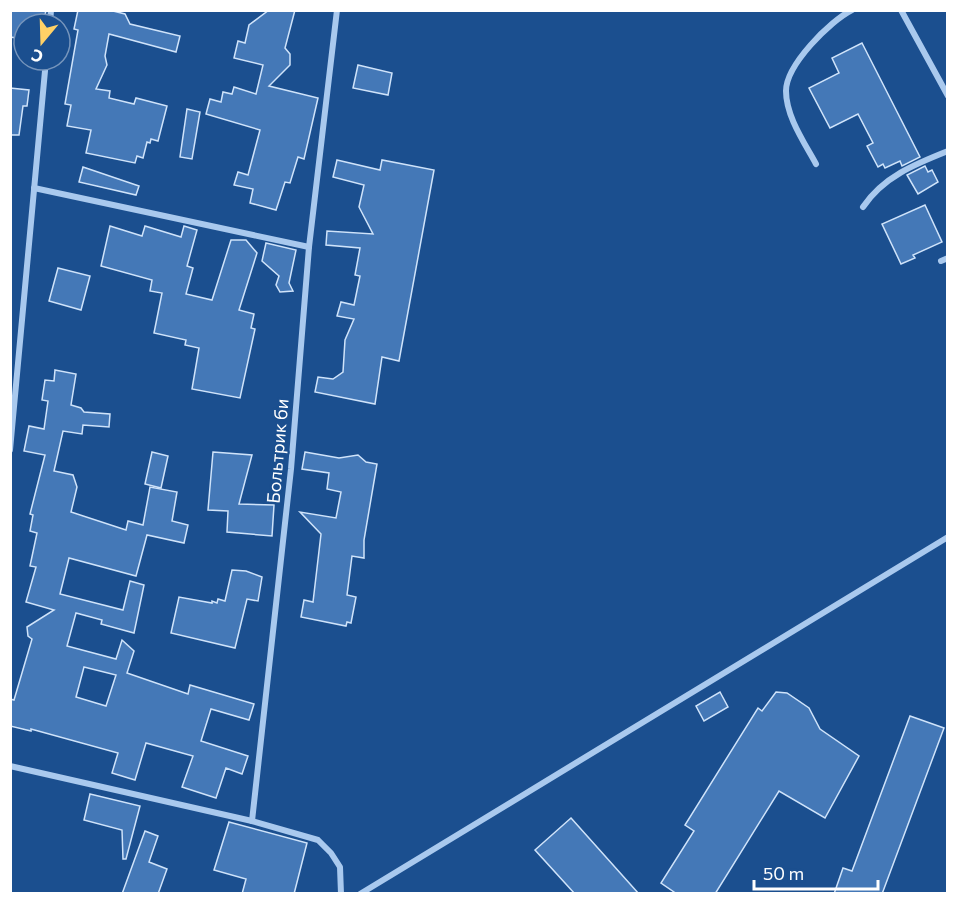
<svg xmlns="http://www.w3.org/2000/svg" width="958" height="904" font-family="Commissioner,sans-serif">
<rect width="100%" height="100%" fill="#1b4f8f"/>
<g fill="#4478b7" stroke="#cfe3fa" stroke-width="1.5" fill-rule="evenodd">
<path d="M10,10H46L45,15L24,24V39L10,37Z"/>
<path d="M78,10H109L125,14L130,24L180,36L176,52L109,34L105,56L107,65L96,89L110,91L109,98L134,104L136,98L167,106L158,141L151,139L150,143L147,142L143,158L137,156L135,163L86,153L91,130L67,126L71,105L65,104L78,30L74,29Z"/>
<path d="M269,10H295L285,48L290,54V65L269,86L318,98L304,159L298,157L290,183L285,182L276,210L250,203L253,189L234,185L238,172L248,175L260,130L206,114L210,99L221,102L223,92L232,94L234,87L256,94L263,65L234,58L238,41L245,43L249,25Z"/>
<path d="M862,43L920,157L902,166L900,161L885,168L883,164L878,167L867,146L873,143L858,114L830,128L809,88L839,73L832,58Z"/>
<path d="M358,65L392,73L388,95L353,88Z"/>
<path d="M10,88L29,90L27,106H23L19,135H10Z"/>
<path d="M187,109L200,112L192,159L180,157Z"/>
<path d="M337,160L380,170L382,160L434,170L399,361L382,357L375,404L315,392L318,377L333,379L343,372L345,340L354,319L337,316L341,302L354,305L360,276L355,275L360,248L326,245L327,231L373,234L359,207L364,185L333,177Z"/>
<path d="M925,166L928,172L932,170L938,182L918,194L907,175Z"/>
<path d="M83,167L139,186L136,195L79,182Z"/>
<path d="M925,205L942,242L913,255L915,258L901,264L882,224Z"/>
<path d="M110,226L142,236L145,226L181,237L184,226L197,230L187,266L193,268L186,294L212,300L231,240H246L257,253L239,310L254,314L251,328L255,329L240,398L192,389L199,348L185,345L186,340L154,333L162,293L150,291L152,280L101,266Z"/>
<path d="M266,243L296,250L289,283L293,291L280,292L276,285L279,276L262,261Z"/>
<path d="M58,268L90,276L81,310L49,301Z"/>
<path d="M55,370L76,374L71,405L81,408L84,412L110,414L109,427L83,425L82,434L63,431L54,471L73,475L77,487L71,512L126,530L128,521L143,525L150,487L177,492L172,521L188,525L184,543L147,535L136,576L69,558L60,594L123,610L130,581L144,585L134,633L101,624L102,620L76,613L67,646L116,659L122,640L134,651L127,673L188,694L190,685L254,704L249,720L211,709L201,741L248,756L242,774L226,768L216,798L182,787L193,756L146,743L135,780L112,773L118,753L31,729V731L10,726V699L14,700L32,639L28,636L27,627L54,610L26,602L36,567L30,566L37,533L30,531L33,515L30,514L45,455L24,451L29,426L44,429L48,401L42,400L45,380L54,381ZM84,667L116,675L106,706L76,697Z"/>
<path d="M152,452L168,456L161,488L145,484Z"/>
<path d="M213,452L252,455L239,504L274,505L272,536L227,532L228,511L208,510Z"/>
<path d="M305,452L339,458L358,455L366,462L377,464L364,540V558L352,556L347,595L356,597L351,623L347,622L346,626L301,617L304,600L313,602L321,534L300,512L336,518L341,492L327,489L329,473L302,469Z"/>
<path d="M232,570L246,571L262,577L258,601L247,599L235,648L171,633L179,597L212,603V601L217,603L218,599L225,601Z"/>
<path d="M720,692L728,707L704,721L696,706Z"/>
<path d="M776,692L787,693L809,708L820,729L859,756L825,818L779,791L715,894H677L661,883L694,831L685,825L758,708L762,711Z"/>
<path d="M910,716L944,728L882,894H834L843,868L852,871Z"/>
<path d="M90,794L140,806L126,859H123L122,830L84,820Z"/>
<path d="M571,818L639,894H575L535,850Z"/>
<path d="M229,822L307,843L294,894H242L246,879L214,870Z"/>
<path d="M145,831L158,836L149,862L167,869L158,894H122Z"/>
</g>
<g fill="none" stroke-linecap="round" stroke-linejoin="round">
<g stroke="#a9c9ee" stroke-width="6">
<path d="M901,10L948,96"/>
<path d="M50,24L51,10"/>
<path d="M816,164C804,142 786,116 786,91C786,65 830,21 852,10"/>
<path d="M34,188L309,247"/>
<path d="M863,207C883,177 915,164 948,151"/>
<path d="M941,261L948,258"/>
<path d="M10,450L46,60"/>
<path d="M10,766L252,821L318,840L331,853L340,867L341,894"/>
<path d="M252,821L291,469L309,247L337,10"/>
<path d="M360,894L948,537"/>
</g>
</g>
<g text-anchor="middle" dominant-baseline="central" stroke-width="4.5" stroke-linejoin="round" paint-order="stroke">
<g font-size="18" fill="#fff" stroke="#1b4f8f">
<text transform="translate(277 451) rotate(-85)">Больтрик би</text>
</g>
</g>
<rect width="958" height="904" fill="none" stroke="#ffffff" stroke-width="24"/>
<g transform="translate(42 42) rotate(199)"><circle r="28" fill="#1b4f8f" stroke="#7695bc" stroke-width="1.5"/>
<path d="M0-4.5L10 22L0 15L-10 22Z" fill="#ffd166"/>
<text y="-9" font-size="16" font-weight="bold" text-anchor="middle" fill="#ffffff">С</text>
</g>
<path d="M754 880v9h124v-9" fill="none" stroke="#ffffff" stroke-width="3"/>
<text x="763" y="880" font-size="18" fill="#ffffff" stroke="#1b4f8f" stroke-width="4.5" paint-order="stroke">50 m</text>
</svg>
